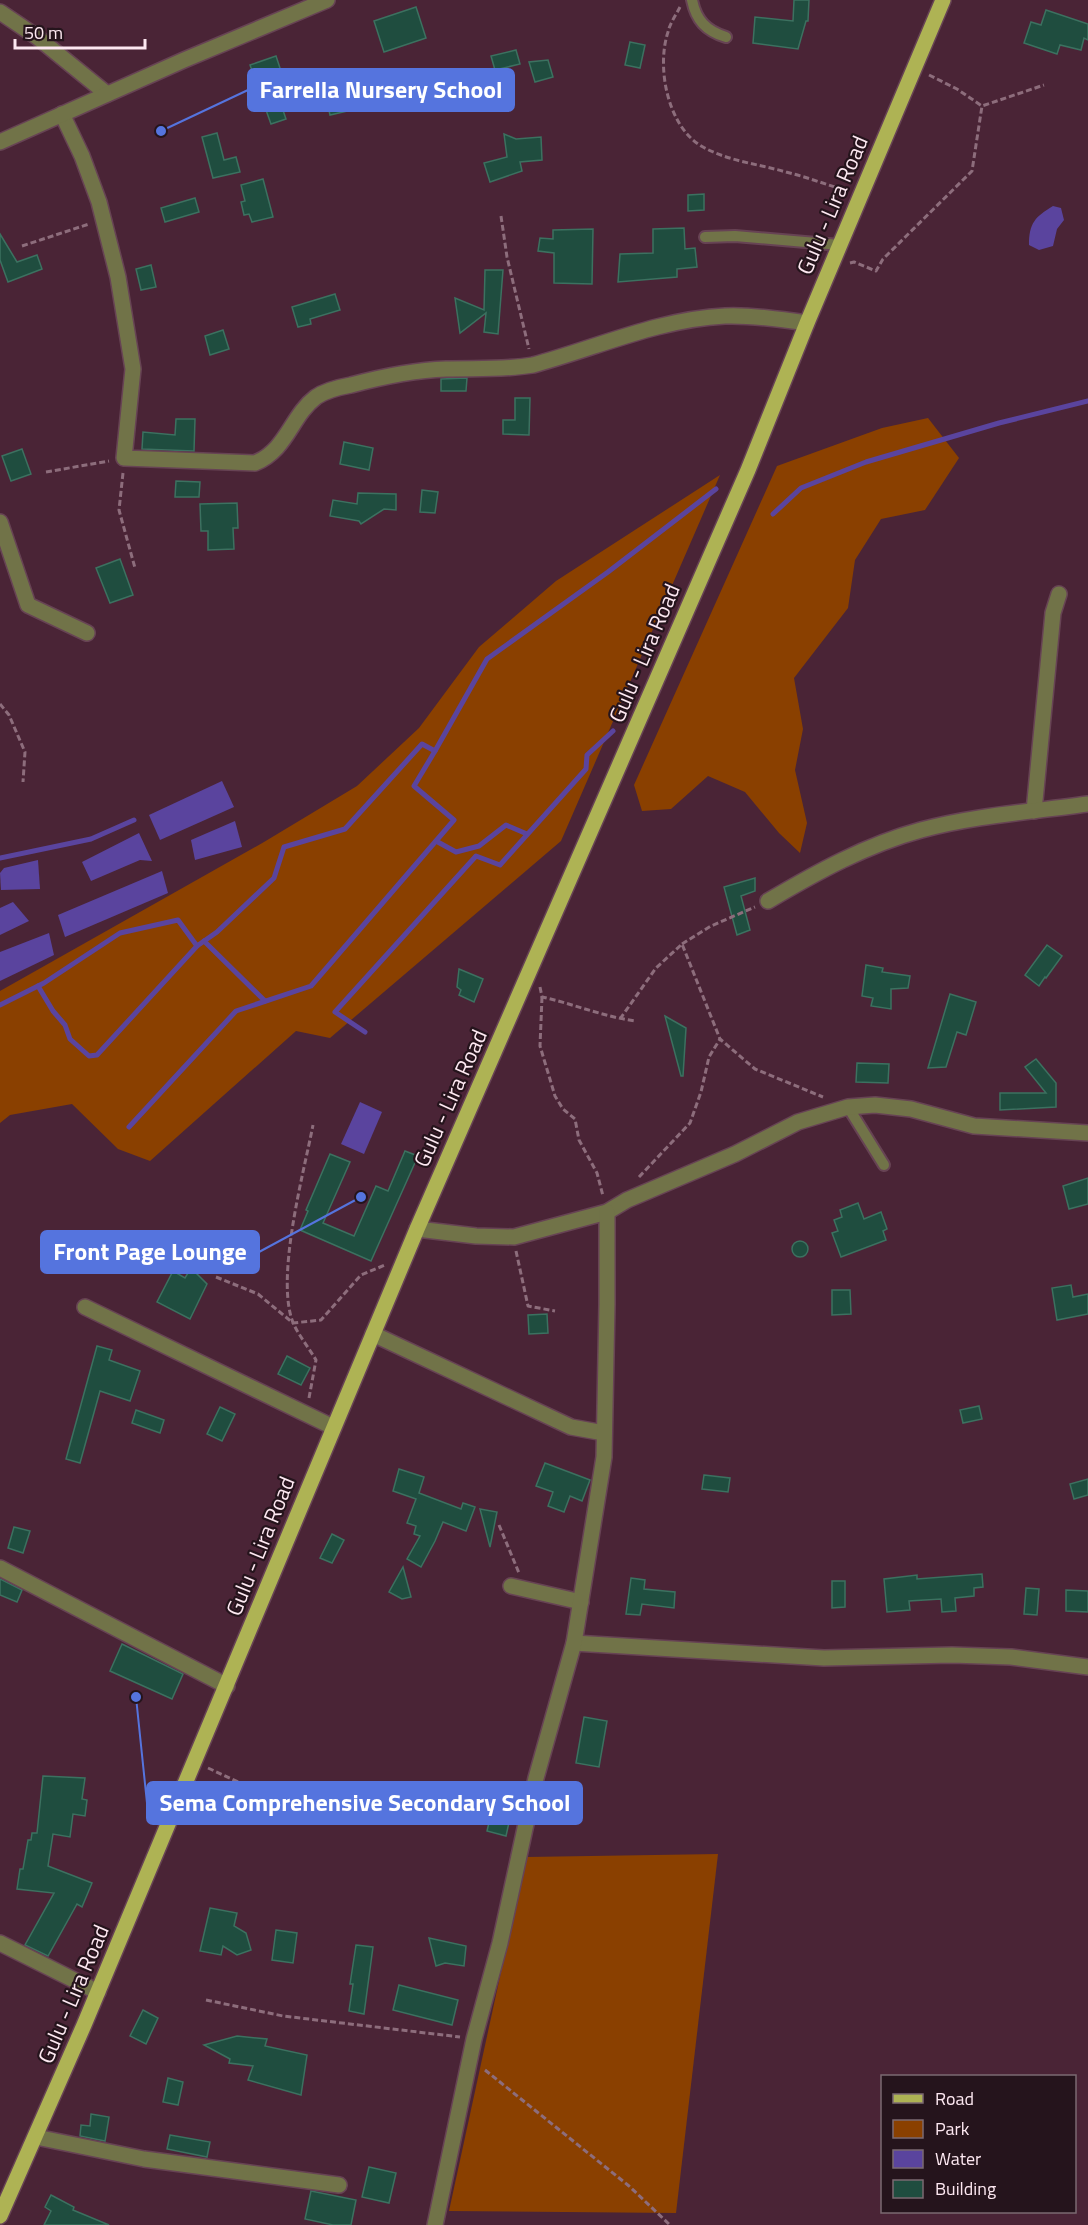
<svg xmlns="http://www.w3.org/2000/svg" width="1088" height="2225" font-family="'Titillium Web',sans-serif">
<rect width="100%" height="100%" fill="#4a2436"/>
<g fill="#8a4000">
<path d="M928,418L959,458L925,510L881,519L855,560L848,608L794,678L803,729L795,770L807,823L800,853L779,833L745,792L708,776L671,809L642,811L634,785L777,466L882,428Z"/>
<path d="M720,475L561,841L330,1038L296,1031L150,1161L118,1149L72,1104L10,1115L0,1123V991L264,842L357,786L419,728L479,647L556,581Z"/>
<path d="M718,1854L676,2213L449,2211L526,1857Z"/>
</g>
<g fill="#5a449e">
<path d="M1053,206L1061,208L1064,220L1057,229L1053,246L1039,250L1029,245C1029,223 1035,217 1053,206Z"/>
<path d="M222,781L234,807L160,840L149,815Z"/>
<path d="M235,821L242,847L195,860L191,840Z"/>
<path d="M139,833L152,861L140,860L91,881L82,862Z"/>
<path d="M38,860L40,889L1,890L0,873L4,868Z"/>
<path d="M162,871L168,893L65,937L58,915Z"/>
<path d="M13,902L29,921L0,935V908Z"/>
<path d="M49,933L54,955L0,981V952Z"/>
<path d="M360,1102L382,1112L364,1154L341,1144Z"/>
</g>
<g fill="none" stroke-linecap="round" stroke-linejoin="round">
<g stroke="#5a449e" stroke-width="5">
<path d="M773,514L801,488L866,462L999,423L1088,401"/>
<path d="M436,841L456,852L479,846L506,825L527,834"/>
<path d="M0,858L91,839L134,820"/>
<path d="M204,941L265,1001"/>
<path d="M38,986L53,1011L65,1025L70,1039L89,1056L97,1055L197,946"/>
<path d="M0,1005L44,983L120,933L178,920L197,946L217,932L274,878L284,847L345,829L422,744L435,751L487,659L608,572L716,489"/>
<path d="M365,1032L335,1012L476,856L500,865L586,769L587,755L613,731"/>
<path d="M129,1127L236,1011L311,986L454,820L414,786L435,751"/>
</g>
</g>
<g fill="#1f4d3f" stroke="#3c7160" stroke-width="1.5">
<path d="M794,0H809L808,21H806L798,49L753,43L755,17L793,21Z"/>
<path d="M416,7L426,38L384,52L374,21Z"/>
<path d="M1046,10L1088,24V40L1084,38L1081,50L1060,45L1057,54L1024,43L1031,22L1041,25Z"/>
<path d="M630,42L645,45L640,68L625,65Z"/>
<path d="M516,50L520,64L495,70L491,56Z"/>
<path d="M276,56L281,71L271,75L286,119L271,124L250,65Z"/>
<path d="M548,60L553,77L535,82L529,62Z"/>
<path d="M345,78L352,110L330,115L323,83Z"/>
<path d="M217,133L224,160L236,157L240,172L213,178L202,137Z"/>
<path d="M504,134L516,139L541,137L542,160L520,162L522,171L490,182L484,163L507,157Z"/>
<path d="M263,179L273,217L252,222L249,214L244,215L241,202L245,201L241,185Z"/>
<path d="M704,194V210L688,211V195Z"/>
<path d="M195,198L199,212L165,222L161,208Z"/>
<path d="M684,228L685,249L695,248L697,267L677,269V277L618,282L620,254L653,253V229Z"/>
<path d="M593,229L592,284L554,283V253L538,251L540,238L553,239V230Z"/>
<path d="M0,234L17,262L37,255L42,269L8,282L0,260Z"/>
<path d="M151,265L156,287L141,290L136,269Z"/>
<path d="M485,270H503L498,334L484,332L486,313L460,333L455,298L484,310Z"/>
<path d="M335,294L340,310L310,319L311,324L298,327L292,307Z"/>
<path d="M223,330L229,349L210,355L205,336Z"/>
<path d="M467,378L466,391H441V379Z"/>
<path d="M515,398H530L529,435L503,434V420H515Z"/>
<path d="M176,419H195L194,451L142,449L143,432L175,435Z"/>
<path d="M344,442L373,448L369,470L340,464Z"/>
<path d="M22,449L31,474L11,481L2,456Z"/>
<path d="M176,481L200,482L199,497H175Z"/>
<path d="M422,490L438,492L435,513L420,512Z"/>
<path d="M358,493L396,494V510L384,509L361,524L359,521L330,516L333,500L357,504Z"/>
<path d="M237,503L238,528H233L234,549L208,550V531H201L200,504Z"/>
<path d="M120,559L133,595L110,603L96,568Z"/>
<path d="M755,878V891L741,896L750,930L737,935L724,887Z"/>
<path d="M1047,945L1062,956L1046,978L1045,977L1039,986L1025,975Z"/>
<path d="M866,965L883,968L882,972L910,976L908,988L891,989V1009L871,1006L873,998L862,996Z"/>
<path d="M459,969L483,979L474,1002L459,995L461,990L457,987Z"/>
<path d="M950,994L976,1002L966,1035L957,1032L946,1067L928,1068Z"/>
<path d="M665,1016L686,1028L683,1076H681Z"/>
<path d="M1036,1059L1056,1083V1107L1000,1110V1093H1046L1025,1067Z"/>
<path d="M857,1063L889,1064L888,1083L856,1082Z"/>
<path d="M405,1151L418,1156L371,1261L300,1230L308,1211L306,1210L330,1154L350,1162L323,1223L354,1236L376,1186L388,1191Z"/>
<path d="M1088,1178V1204L1069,1209L1063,1186Z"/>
<path d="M858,1203L864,1219L881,1212L887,1229L883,1231L886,1240L841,1257L832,1233L838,1231L834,1220L842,1217L840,1210Z"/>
<circle cx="800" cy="1249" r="8"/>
<path d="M191,1268L207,1284L190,1319L157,1302L173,1271L185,1278Z"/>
<path d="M1071,1285L1073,1297L1088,1294V1314L1057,1320L1052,1288Z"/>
<path d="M832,1290H850L851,1314L832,1315Z"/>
<path d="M547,1314L548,1333L529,1334L528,1315Z"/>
<path d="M97,1346L112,1350L109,1360L140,1371L130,1401L100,1391L80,1463L66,1459Z"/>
<path d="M287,1356L310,1368L301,1385L278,1374Z"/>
<path d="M979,1406L982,1419L963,1423L960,1410Z"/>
<path d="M220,1407L235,1414L222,1441L207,1434Z"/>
<path d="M136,1410L164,1420L160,1433L132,1423Z"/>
<path d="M545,1463L590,1480L582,1501L570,1496L564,1512L548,1506L553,1492L536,1486Z"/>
<path d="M399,1469L424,1477L419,1493L461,1509L463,1503L475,1507L466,1531L443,1522L435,1541L421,1567L407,1559L420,1536L414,1534L416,1526L407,1523L416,1499L393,1491Z"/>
<path d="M704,1475L730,1478L728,1492L702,1489Z"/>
<path d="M1088,1479V1495L1074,1499L1070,1484Z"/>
<path d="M480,1509L497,1512L490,1547Z"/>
<path d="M14,1527L30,1531L23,1553L8,1548Z"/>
<path d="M332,1534L344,1540L332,1563L320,1558Z"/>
<path d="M403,1567L411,1597L402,1599L389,1592Z"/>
<path d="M982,1574L983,1587L974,1588V1596L955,1598L956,1611L942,1612L941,1599L909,1601L910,1610L887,1612L884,1579L917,1575V1579Z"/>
<path d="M631,1578L645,1580L644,1589L675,1592L674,1608L642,1604L640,1615L626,1614Z"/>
<path d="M0,1579L22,1590L17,1602L0,1595Z"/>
<path d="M832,1581H845V1607L832,1608Z"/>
<path d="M1026,1588L1039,1589L1037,1615L1024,1614Z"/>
<path d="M1066,1590L1088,1591V1612L1066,1611Z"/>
<path d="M122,1644L183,1674L172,1699L110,1671Z"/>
<path d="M584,1717L607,1721L599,1767L576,1763Z"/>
<path d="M43,1776L85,1778L82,1799L87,1800L85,1816L73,1814L70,1837L53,1834L48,1866L92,1883L82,1907L77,1904L48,1956L25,1945L54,1893L17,1889L20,1869H23L28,1840H31L32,1833H37Z"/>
<path d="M497,1789L516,1794L513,1803L520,1805L517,1820L510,1818L506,1836L487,1831Z"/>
<path d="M210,1908L237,1913L234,1926L246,1933L251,1950L237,1955L223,1946L221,1955L200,1951Z"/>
<path d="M276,1930L297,1933L293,1963L272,1960Z"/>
<path d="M429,1938L466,1946L464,1966L445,1963L436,1966Z"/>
<path d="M356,1945L373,1947L364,2014L349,2011L353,1984H350Z"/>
<path d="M399,1985L458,2000L452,2025L393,2010Z"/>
<path d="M143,2010L158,2018L146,2044L130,2036Z"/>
<path d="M237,2036L267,2039L265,2046L307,2055L301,2095L248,2080L253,2066L229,2063L230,2059L204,2045Z"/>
<path d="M168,2078L183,2082L178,2105L163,2102Z"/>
<path d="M91,2114L109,2117L105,2141L80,2136L81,2125L90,2126Z"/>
<path d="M170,2135L210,2142L207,2157L167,2149Z"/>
<path d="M369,2167L396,2173L389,2203L362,2197Z"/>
<path d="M311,2191L356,2200L351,2225H333L305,2219Z"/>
<path d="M51,2195L74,2207L73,2210L109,2225H44L51,2211L45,2207Z"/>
</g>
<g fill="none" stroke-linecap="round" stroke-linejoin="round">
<g stroke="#674354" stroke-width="14">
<g id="service">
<path d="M692,0C696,20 706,31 726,37"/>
<path d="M705,237L735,236L840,245"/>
<path d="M848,1107L884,1165"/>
</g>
</g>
<g stroke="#674354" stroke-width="18">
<g id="minor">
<path d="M0,12L37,37L107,94"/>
<path d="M62,114L82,156L99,202L118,277L133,369L124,458L255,463C287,450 291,416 316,397C326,390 340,387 351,385C381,377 415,370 446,369C475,368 504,370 533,365C596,348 659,319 725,316C752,315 780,319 807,323"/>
<path d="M0,522L28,605L87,633"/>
<path d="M1034,811L1053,613L1059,594"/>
<path d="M768,901C817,872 866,845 921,830C976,815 1032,812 1088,804"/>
<path d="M417,1229L476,1236L514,1237L607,1212L627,1200L735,1154L798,1122L848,1107L875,1105L911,1109L974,1126L1088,1133"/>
<path d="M85,1307L333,1427"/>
<path d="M373,1334L571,1427L604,1433"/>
<path d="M0,1568L227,1686"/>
<path d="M511,1586L581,1602"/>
<path d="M574,1643L824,1658L952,1655L1011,1657L1088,1667"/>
<path d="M0,1943L98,1992"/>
<path d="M36,2137L144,2159L339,2185"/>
<path d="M435,2225L474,2039L500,1943L536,1778L574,1643L604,1457L607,1304V1212"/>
</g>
</g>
<g stroke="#674354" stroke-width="18">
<path id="tertiary" d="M0,142L184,60L327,0"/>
</g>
<g stroke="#674354" stroke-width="18">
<path id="primary" d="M0,2216L84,2025L417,1229L748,470L807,323L943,0"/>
</g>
<g stroke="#8d6d7c" stroke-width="3" stroke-dasharray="6 3" stroke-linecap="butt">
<path d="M680,7C676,15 670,23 668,32C656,68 668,128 703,147C728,161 758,164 786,172C807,177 827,185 848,191"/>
<path d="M929,75L957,89L982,106L1044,85"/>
<path d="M501,216L507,257L529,349"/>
<path d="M22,246L89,224"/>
<path d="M850,263L854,262L876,271L883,259L972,171L982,106"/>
<path d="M46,472L109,461"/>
<path d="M123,473L119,510L135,568"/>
<path d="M0,704L9,715L25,752L23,782"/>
<path d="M682,944L711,926L755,907"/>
<path d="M540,987L542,997C574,1004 604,1017 636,1021"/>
<path d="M542,997L540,1046L555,1096L563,1109L575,1119L579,1140L597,1173L603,1196"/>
<path d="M620,1019L656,968L682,944L720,1039"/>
<path d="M639,1177L690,1123L701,1092L709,1057L720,1039L755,1069L823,1097"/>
<path d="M516,1251L528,1306L555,1311"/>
<path d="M216,1277L258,1294L293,1323L321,1320L361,1275L385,1265"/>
<path d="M309,1398L316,1360C309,1348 300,1337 294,1325C274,1281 304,1172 313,1125"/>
<path d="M499,1525L519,1573"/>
<path d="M208,1768L284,1803L372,1819"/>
<path d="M206,2000L283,2016L460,2037"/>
<path d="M485,2070L629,2186L670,2225"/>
</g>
<use href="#service" stroke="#717348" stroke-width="10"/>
<use href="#minor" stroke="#717348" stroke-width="15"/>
<use href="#tertiary" stroke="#717348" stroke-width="15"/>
<use href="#primary" stroke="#aeb354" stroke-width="15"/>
</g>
<g text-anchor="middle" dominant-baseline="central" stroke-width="4.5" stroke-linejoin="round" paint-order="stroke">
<g font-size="22" fill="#fde8f1" stroke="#25141c">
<text transform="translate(832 205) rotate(-67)">Gulu - Lira Road</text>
<text transform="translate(644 653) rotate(-67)">Gulu - Lira Road</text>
<text transform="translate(450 1098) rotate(-66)">Gulu - Lira Road</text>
<text transform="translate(260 1546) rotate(-68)">Gulu - Lira Road</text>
<text transform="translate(73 1994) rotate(-67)">Gulu - Lira Road</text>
</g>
</g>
<path fill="none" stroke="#5574de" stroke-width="2" d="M161 131L248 90M361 1197L259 1252M136 1697L147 1803"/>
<g fill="#5574de" stroke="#25141c" stroke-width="2">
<circle cx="161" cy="131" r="6"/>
<circle cx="361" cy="1197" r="6"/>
<circle cx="136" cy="1697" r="6"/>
</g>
<g fill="#5574de" stroke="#5574de" stroke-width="2">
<rect x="248" y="69" width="266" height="42" rx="6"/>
<rect x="41" y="1231" width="218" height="42" rx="6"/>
<rect x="147" y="1782" width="435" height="42" rx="6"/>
</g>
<g font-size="24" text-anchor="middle" font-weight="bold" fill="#fff">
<text x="381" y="98">Farrella Nursery School</text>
<text x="150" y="1260">Front Page Lounge</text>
<text x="365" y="1811">Sema Comprehensive Secondary School</text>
</g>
<rect x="881" y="2075" width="195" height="138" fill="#25141c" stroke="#7b6971" stroke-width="1.5"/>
<rect x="893" y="2094" width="30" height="9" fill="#aeb354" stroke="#7b6971" stroke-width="1.5"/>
<text x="935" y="2105" font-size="18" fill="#fde8f1">Road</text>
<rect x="893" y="2120" width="30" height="18" fill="#8a4000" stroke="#7b6971" stroke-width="1.5"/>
<text x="935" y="2135" font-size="18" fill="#fde8f1">Park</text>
<rect x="893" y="2150" width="30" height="18" fill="#5a449e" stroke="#7b6971" stroke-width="1.5"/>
<text x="935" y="2165" font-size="18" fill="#fde8f1">Water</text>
<rect x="893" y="2180" width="30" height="18" fill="#1f4d3f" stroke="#7b6971" stroke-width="1.5"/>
<text x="935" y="2195" font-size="18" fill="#fde8f1">Building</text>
<path d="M15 39v9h130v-9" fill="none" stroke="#fde8f1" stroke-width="3"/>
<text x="24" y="39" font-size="18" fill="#fde8f1" stroke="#25141c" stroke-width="4.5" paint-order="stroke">50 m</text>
</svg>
